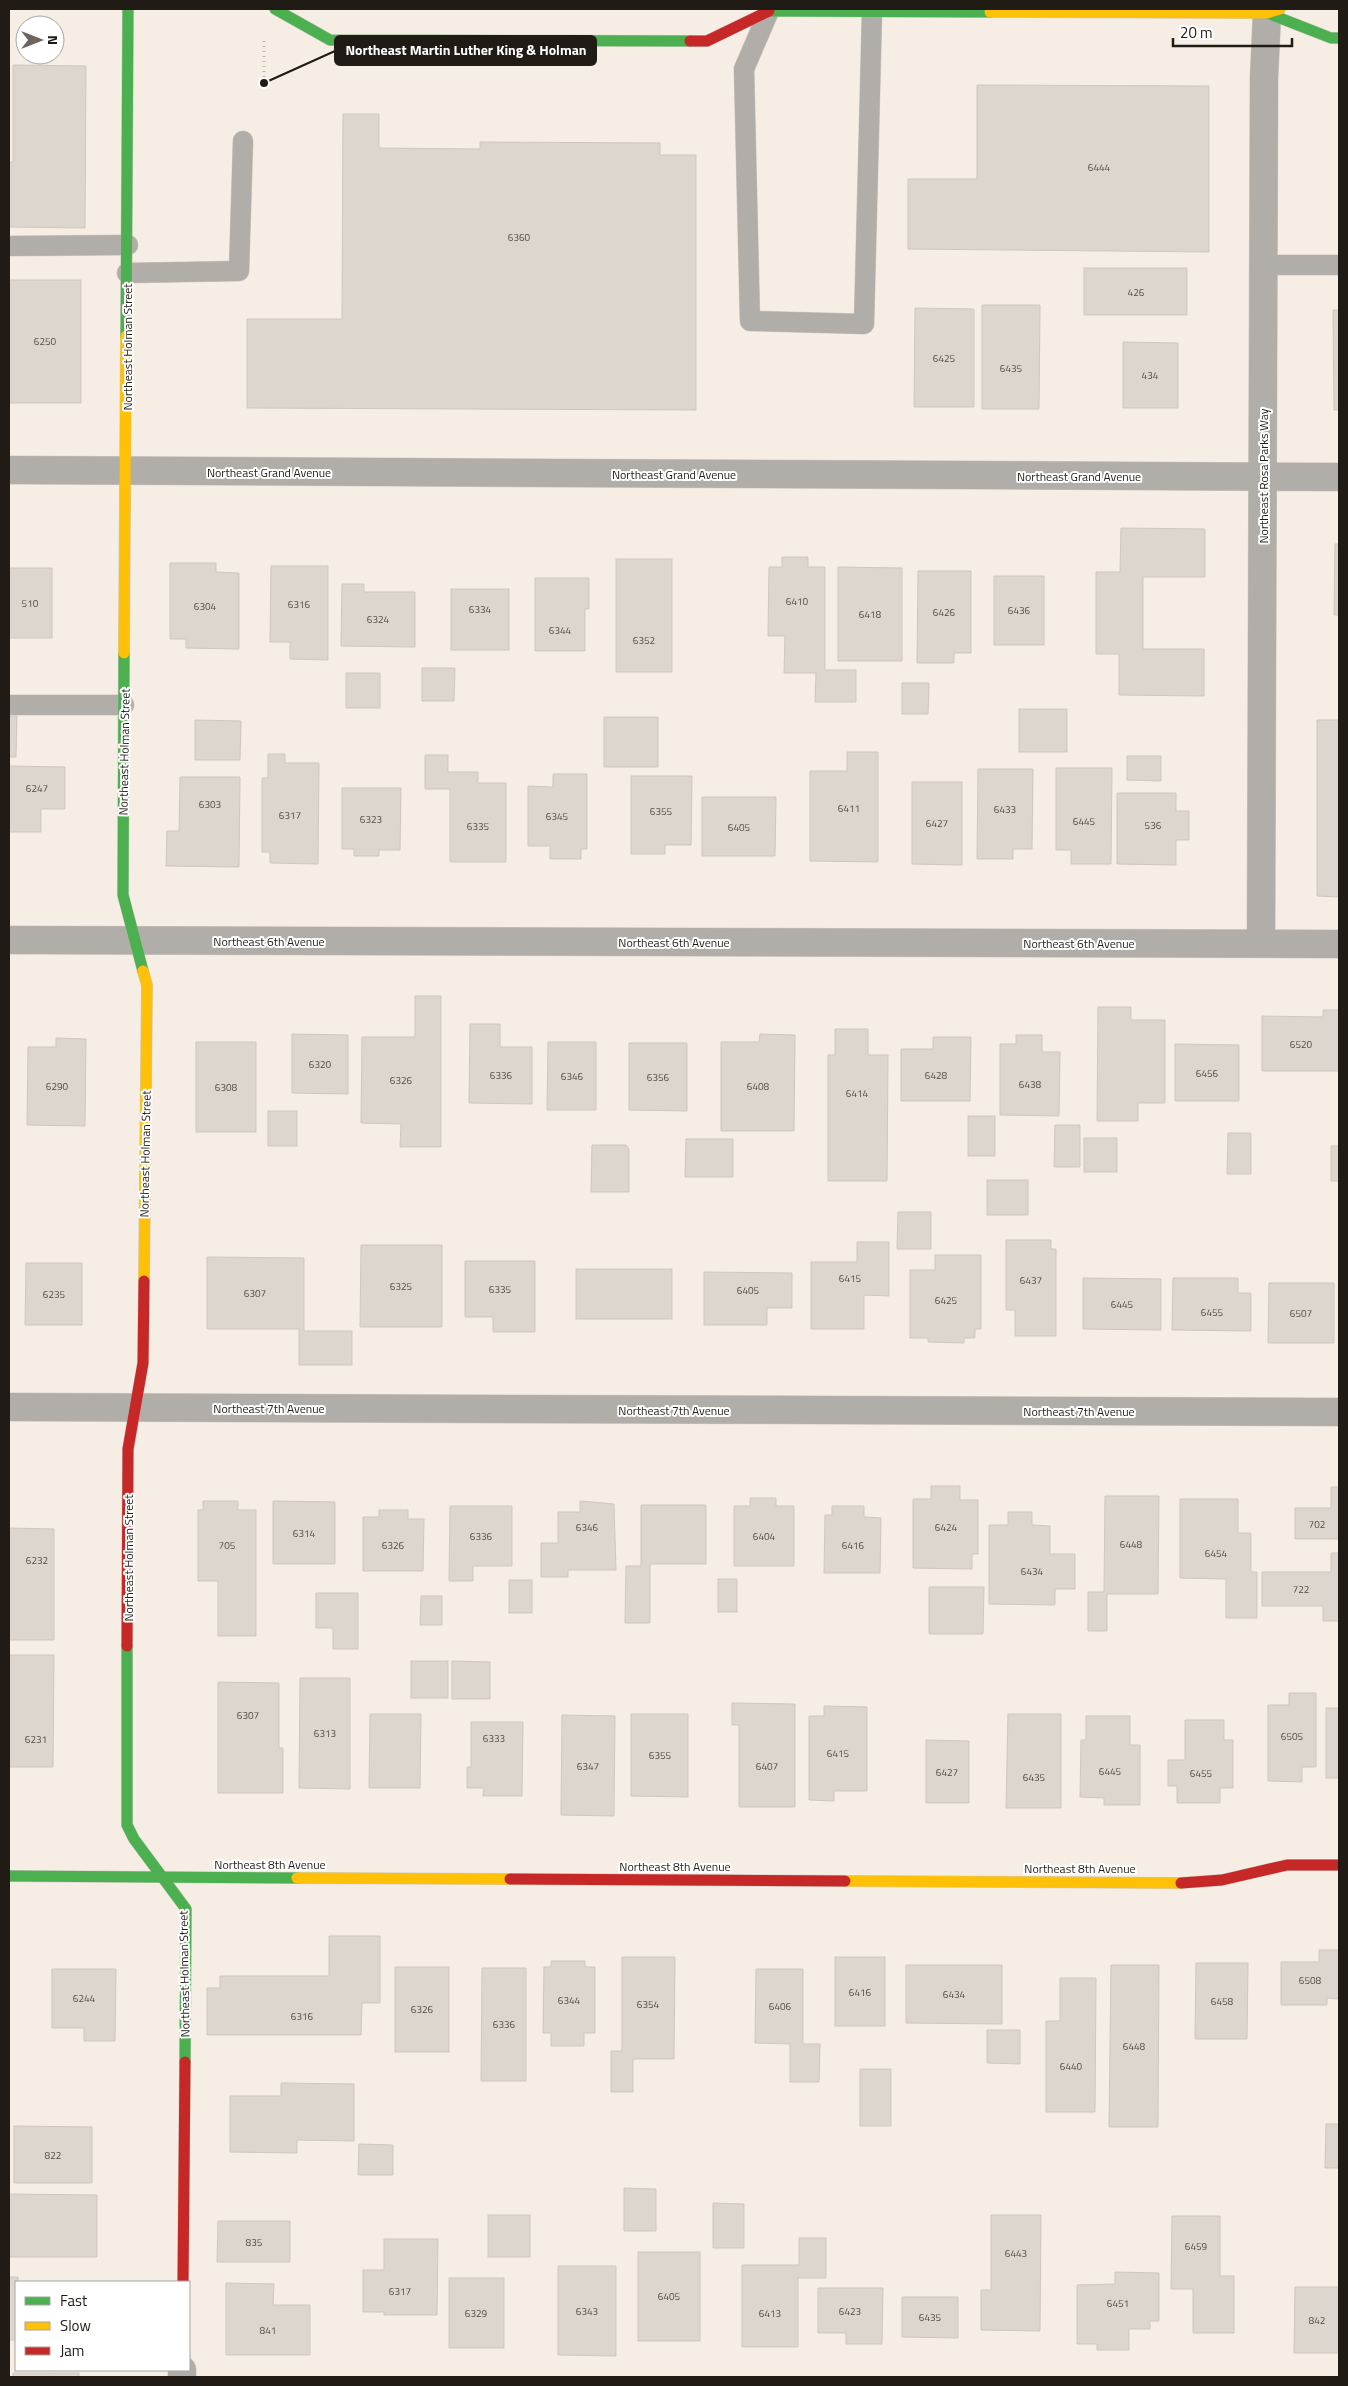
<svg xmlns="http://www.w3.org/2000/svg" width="1348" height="2386" font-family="'Titillium Web',sans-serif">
<rect width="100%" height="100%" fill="#f6eee5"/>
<g fill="#dcd6ce" stroke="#cdc7c0">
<path d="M13,65L86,66L85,228L9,227V162H13Z"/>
<path d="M977,85L1209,86V252L908,249V179H977Z"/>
<path d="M343,114H379V148L480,149V142L660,143V155H696V410L247,408V319H342Z"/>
<rect x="1084" y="268" width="103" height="47"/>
<rect x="9" y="280" width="72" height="123"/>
<path d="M982,305H1040L1039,409H982Z"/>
<path d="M915,308L974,309V407H914Z"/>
<path d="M1333,310H1339V410H1334Z"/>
<path d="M1123,342L1178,343V408H1123Z"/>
<path d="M1121,528L1205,529V577H1143V649H1204V696L1119,695V654H1096V572H1120Z"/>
<path d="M1335,544H1339V615H1334Z"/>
<path d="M782,557H808V567H825V670H856V702H815L816,673H784L785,636H768L769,567H782Z"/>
<rect x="616" y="559" width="56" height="113"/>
<path d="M170,563H216V572L239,573V649L186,648V639H170Z"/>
<path d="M271,566H328V660L290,659V642H270Z"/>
<path d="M838,567L902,568V661H838Z"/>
<rect x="9" y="568" width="43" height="70"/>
<path d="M918,571H971V653H954V663H917Z"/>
<rect x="994" y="576" width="50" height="69"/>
<path d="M535,578H589V609H585V651H535Z"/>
<path d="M342,584H364V592H415V647L341,646Z"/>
<rect x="451" y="589" width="58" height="61"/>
<path d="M422,668H455L454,701H422Z"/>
<rect x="346" y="673" width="34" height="35"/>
<path d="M902,683H929L928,714H902Z"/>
<rect x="1019" y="709" width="48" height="43"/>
<path d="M9,716H17L16,757H9Z"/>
<rect x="604" y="717" width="54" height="50"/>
<path d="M195,720L241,721L240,760H195Z"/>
<path d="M1317,720H1339V897L1317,896Z"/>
<path d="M847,752H878V862L810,861V771H847Z"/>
<path d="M268,754H285V763H319L318,864L270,863V852H262V778H268Z"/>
<path d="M425,755H448V772H478V783H506V862H450V789H425Z"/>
<path d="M1127,756H1161V781L1127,780Z"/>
<path d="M9,766L65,767V809H41V832H9Z"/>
<path d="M1056,768H1112L1111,864H1071V850H1056Z"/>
<path d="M978,769H1033L1032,849H1013V859H977Z"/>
<path d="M553,774H587V849H581V859H550V846H528V786L553,787Z"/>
<path d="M631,776H692L691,845H665V854H631Z"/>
<path d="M180,777H240L239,867L166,866L167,831H179Z"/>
<path d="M912,782H962V865L912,864Z"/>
<path d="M342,788H401L400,850H379V856H354V849H342Z"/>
<path d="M1117,793H1176V811H1189V840H1176V865L1117,864Z"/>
<path d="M702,797H776L775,856H702Z"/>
<path d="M415,996H441V1147H400L401,1124L361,1123L362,1037H415Z"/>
<path d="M1098,1007H1131V1020H1165V1103H1138V1121H1097Z"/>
<path d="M1323,1010H1339V1071H1262V1016L1323,1017Z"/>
<path d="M470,1024H500V1047H532V1104L469,1103Z"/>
<path d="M835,1029H868V1055H888L887,1181H828V1055H835Z"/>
<path d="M292,1034L348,1035V1094L292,1093Z"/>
<path d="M760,1034L795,1035L794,1131H721V1042H759Z"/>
<path d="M1016,1035H1042V1052H1060L1059,1116L1000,1115V1044H1016Z"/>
<path d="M933,1037H971L970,1101H901V1049H933Z"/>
<path d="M56,1038L86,1039L85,1126L27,1125L28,1047H56Z"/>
<rect x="196" y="1042" width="60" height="90"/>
<path d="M548,1042H596V1110H547Z"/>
<path d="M629,1043H687V1111L629,1110Z"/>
<path d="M1175,1044L1239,1045V1101H1175Z"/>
<rect x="268" y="1111" width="29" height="35"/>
<rect x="968" y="1116" width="27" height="40"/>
<path d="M1055,1125H1080V1167H1054Z"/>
<path d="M1228,1133H1251V1174H1227Z"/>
<rect x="1084" y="1138" width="33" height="34"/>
<path d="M686,1139H733V1177H685Z"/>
<path d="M592,1145H626L629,1149V1192H591Z"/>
<rect x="1331" y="1146" width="8" height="35"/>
<rect x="987" y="1180" width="41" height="35"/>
<path d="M898,1212H931V1249H897Z"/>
<path d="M1006,1240H1051V1249H1056V1336H1015V1310H1006Z"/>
<path d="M857,1242H889V1296L864,1295V1329H811V1262H857Z"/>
<path d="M361,1245H442V1327H360Z"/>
<path d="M935,1255H981V1329H975V1338H964V1343L928,1342V1338H910V1270H935Z"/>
<path d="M207,1257L304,1258V1331H352V1365H299V1329H207Z"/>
<path d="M465,1261H535V1332H493V1317H465Z"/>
<path d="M26,1263H82V1325H25Z"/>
<rect x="576" y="1269" width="96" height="50"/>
<path d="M704,1272L792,1273V1308H767V1325H704Z"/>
<path d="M1083,1278L1161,1279V1330L1083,1329Z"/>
<path d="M1173,1278H1238V1293H1251V1331L1172,1330Z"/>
<path d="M1269,1283H1334V1343H1268Z"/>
<path d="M931,1486H960V1500H978V1554H972V1569L913,1568V1499H931Z"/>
<path d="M1331,1487H1339V1539H1295V1508H1331Z"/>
<path d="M1105,1496H1159L1158,1594H1107V1631H1088V1592H1104Z"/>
<path d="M750,1498H776V1506H794V1566H734V1506H750Z"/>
<path d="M1180,1499H1238V1533H1251V1572H1257V1618H1226V1579L1180,1578Z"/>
<path d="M203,1501H238V1510H256V1636H218V1581H198V1510H203Z"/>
<path d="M273,1501L335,1502V1564H273Z"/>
<path d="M580,1501L614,1504L616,1570H568V1577H541V1543H558V1512H580Z"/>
<path d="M641,1505H706V1564H650V1623H625L626,1566H641Z"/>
<path d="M450,1506H512V1566H473V1581H449Z"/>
<path d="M832,1506H864V1517L881,1518L880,1573H824L825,1515H832Z"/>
<path d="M379,1510H408V1519H424L423,1571H363V1517H379Z"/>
<path d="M1008,1512H1032V1525L1050,1526V1554H1075V1589H1055V1605L989,1604V1525H1008Z"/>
<path d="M9,1528L54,1529V1640H9Z"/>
<path d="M1331,1553H1339V1621H1323V1606H1262V1572H1331Z"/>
<rect x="718" y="1579" width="19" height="33"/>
<rect x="509" y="1580" width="23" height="33"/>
<path d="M929,1587H984L983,1634H929Z"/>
<path d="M316,1593H358V1649H333V1628H316Z"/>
<path d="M421,1596H442V1625H420Z"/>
<path d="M9,1655H54L53,1767H9Z"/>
<rect x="411" y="1661" width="37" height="37"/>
<path d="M452,1661L490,1662V1699H452Z"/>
<path d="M300,1678H350V1789L299,1788Z"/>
<path d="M218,1682L279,1683V1748H283V1793H218Z"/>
<path d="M1289,1693H1316V1767H1302V1782L1268,1781V1705H1289Z"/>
<path d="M732,1703L795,1704V1807H739V1725H732Z"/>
<path d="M824,1706L867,1707V1791H834V1801L809,1800V1716H824Z"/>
<rect x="1326" y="1708" width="13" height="70"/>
<path d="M370,1714H421L420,1788H369Z"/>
<path d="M631,1714H688V1797L631,1796Z"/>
<path d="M1008,1714H1061V1808H1006Z"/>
<path d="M562,1715L615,1716L614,1816L561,1815Z"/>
<path d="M1086,1716H1130V1745H1140V1805H1104V1798L1080,1797L1081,1740H1086Z"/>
<path d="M1185,1720H1224V1740H1233V1788H1220V1803H1177V1786H1168V1760H1185Z"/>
<path d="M471,1722H523L522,1796H483L484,1788H467V1767H471Z"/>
<path d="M926,1740L969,1741V1803H926Z"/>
<path d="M329,1936H380V2003H362L361,2035H207V1988H220V1976H329Z"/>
<path d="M1319,1950H1339V1999L1327,1998V2005H1281V1962H1319Z"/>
<path d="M622,1957H675L674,2059H633V2092H611V2051H622Z"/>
<rect x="835" y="1957" width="50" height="69"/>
<path d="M551,1961H585V1967H595V2033H584V2046H551V2033H543L544,1967H551Z"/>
<path d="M1196,1963H1248L1247,2039H1195Z"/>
<path d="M906,1965H1002V2024L906,2023Z"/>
<path d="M1111,1965H1159L1158,2127H1109Z"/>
<rect x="395" y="1967" width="54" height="85"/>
<path d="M482,1968H526V2081H481Z"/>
<path d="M52,1969H116L115,2041H84V2028H52Z"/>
<path d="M756,1969H803V2044H820L819,2082H790V2044L755,2043Z"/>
<path d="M1060,1978H1096L1095,2112H1046V2021H1060Z"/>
<path d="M987,2030H1020V2064L987,2063Z"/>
<rect x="860" y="2069" width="31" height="57"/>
<path d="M281,2083L354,2084V2141L297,2140V2153L230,2152V2096H281Z"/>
<path d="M1326,2124H1339V2168H1325Z"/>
<path d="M14,2126L92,2127V2183H14Z"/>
<path d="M359,2144L393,2145V2175H358Z"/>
<path d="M624,2188L656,2189V2231H624Z"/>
<path d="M9,2194L97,2195V2257H9Z"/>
<path d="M713,2203L744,2204V2248H713Z"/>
<rect x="488" y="2215" width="42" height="42"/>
<path d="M991,2215H1041L1040,2331L981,2330V2290H991Z"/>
<path d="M1172,2216H1220V2276H1234V2333H1193V2289H1171Z"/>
<path d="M218,2221H290V2262H217Z"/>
<path d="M799,2238H826V2278H798V2347H742V2265H799Z"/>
<path d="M384,2239H438L437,2315H384V2312H363V2270H384Z"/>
<rect x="638" y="2252" width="62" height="89"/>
<path d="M558,2266H616V2356L558,2355Z"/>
<path d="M1115,2272L1159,2273V2321H1150V2329H1129V2350H1097V2344H1077V2285L1115,2284Z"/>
<path d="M9,2277H18V2282H16V2340H9Z"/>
<rect x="449" y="2278" width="55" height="70"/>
<path d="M226,2283L274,2284L273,2305H310V2355H226Z"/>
<path d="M1295,2287H1339V2353H1294Z"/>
<path d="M818,2288H883L882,2344H846V2333H818Z"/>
<path d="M902,2297H958V2338L902,2337Z"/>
<rect x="13" y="2373" width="66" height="4"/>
</g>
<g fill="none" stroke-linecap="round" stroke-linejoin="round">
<g stroke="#d2ccc5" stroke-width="21">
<g id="lane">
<path d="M769,11L744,69L750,321L864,324L872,12"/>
<path d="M9,246L128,245"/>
<path d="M1263,265H1339"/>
<path d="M127,273L239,271L243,141"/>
<path d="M9,705H124"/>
</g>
</g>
<g stroke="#d2ccc5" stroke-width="29">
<g id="street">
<path d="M9,470L1339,477"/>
<path d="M9,940L1339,944"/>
<path d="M1261,943L1264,78L1267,13"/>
<path d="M9,1407L1339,1412"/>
<path d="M182,2377V2370"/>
</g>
</g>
<g stroke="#d2ccc5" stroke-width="12">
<g id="fast">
<path d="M275,9L330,40L690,41"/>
<path d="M764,9L769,11L990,12"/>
<path d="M1267,13L1331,38H1339"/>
<path d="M126,336L128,9"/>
<path d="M124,653L123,895L143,971"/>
<path d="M127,1646V1825L134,1839L186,1909L185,2062"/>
<path d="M9,1876L297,1878"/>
</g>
</g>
<g stroke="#d2ccc5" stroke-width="12">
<g id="slow">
<path d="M990,12L1267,13L1280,9"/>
<path d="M124,653L126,336"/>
<path d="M143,971L147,985L144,1281"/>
<path d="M297,1878L510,1879"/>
<path d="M845,1881L1181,1883"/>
</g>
</g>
<g stroke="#d2ccc5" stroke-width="12">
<g id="jam">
<path d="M690,41H707L769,11"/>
<path d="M127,1646L128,1449L143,1363L144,1281"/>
<path d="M510,1879L845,1881"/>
<path d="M1181,1883L1222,1880L1287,1865H1339"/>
<path d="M183,2282L185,2062"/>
</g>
</g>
<path stroke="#b9b3af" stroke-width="3" stroke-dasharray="1 4" stroke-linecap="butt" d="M264,41V83"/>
<use href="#lane" stroke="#b1ada9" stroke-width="20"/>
<use href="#street" stroke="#b1ada9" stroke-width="28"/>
<use href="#fast" stroke="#4caf50" stroke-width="11"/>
<use href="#slow" stroke="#ffc107" stroke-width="11"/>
<use href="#jam" stroke="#c62828" stroke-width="11"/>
</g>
<g text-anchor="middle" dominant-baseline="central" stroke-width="4" stroke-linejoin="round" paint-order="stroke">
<g font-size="10" fill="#524c45">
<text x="1099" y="167">6444</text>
<text x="519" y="237">6360</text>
<text x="1136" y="292">426</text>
<text x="45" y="341">6250</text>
<text x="944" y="358">6425</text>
<text x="1011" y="368">6435</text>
<text x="1150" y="375">434</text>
<text x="797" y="601">6410</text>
<text x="30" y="603">510</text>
<text x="299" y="604">6316</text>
<text x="205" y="606">6304</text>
<text x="480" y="609">6334</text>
<text x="1019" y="610">6436</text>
<text x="944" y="612">6426</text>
<text x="870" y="614">6418</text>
<text x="378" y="619">6324</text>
<text x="560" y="630">6344</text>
<text x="644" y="640">6352</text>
<text x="37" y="788">6247</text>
<text x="210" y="804">6303</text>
<text x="849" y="808">6411</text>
<text x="1005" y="809">6433</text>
<text x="661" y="811">6355</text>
<text x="290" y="815">6317</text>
<text x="557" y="816">6345</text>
<text x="371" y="819">6323</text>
<text x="1084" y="821">6445</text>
<text x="937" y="823">6427</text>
<text x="1153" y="825">536</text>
<text x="478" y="826">6335</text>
<text x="739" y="827">6405</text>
<text x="1301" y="1044">6520</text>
<text x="320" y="1064">6320</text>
<text x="1207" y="1073">6456</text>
<text x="501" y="1075">6336</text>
<text x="936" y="1075">6428</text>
<text x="572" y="1076">6346</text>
<text x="658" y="1077">6356</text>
<text x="401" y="1080">6326</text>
<text x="1030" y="1084">6438</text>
<text x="57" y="1086">6290</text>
<text x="758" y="1086">6408</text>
<text x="226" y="1087">6308</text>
<text x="857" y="1093">6414</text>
<text x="850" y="1278">6415</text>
<text x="1031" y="1280">6437</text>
<text x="401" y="1286">6325</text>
<text x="500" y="1289">6335</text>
<text x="748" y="1290">6405</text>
<text x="255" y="1293">6307</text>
<text x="54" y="1294">6235</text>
<text x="946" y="1300">6425</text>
<text x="1122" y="1304">6445</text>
<text x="1212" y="1312">6455</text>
<text x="1301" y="1313">6507</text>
<text x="1317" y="1524">702</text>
<text x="587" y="1527">6346</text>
<text x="946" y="1527">6424</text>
<text x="304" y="1533">6314</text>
<text x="481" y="1536">6336</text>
<text x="764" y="1536">6404</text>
<text x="1131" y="1544">6448</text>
<text x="227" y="1545">705</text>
<text x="393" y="1545">6326</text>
<text x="853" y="1545">6416</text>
<text x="1216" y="1553">6454</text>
<text x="37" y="1560">6232</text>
<text x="1032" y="1571">6434</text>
<text x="1301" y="1589">722</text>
<text x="248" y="1715">6307</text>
<text x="325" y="1733">6313</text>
<text x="1292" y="1736">6505</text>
<text x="494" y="1738">6333</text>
<text x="36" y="1739">6231</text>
<text x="838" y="1753">6415</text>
<text x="660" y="1755">6355</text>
<text x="588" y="1766">6347</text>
<text x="767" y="1766">6407</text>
<text x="1110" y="1771">6445</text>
<text x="947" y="1772">6427</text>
<text x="1201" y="1773">6455</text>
<text x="1034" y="1777">6435</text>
<text x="1310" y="1980">6508</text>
<text x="860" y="1992">6416</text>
<text x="954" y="1994">6434</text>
<text x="84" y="1998">6244</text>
<text x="569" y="2000">6344</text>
<text x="1222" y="2001">6458</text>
<text x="648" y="2004">6354</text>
<text x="780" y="2006">6406</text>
<text x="422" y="2009">6326</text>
<text x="302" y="2016">6316</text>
<text x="504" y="2024">6336</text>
<text x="1134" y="2046">6448</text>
<text x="1071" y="2066">6440</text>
<text x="53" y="2155">822</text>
<text x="254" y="2242">835</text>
<text x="1196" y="2246">6459</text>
<text x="1016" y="2253">6443</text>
<text x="400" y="2291">6317</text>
<text x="669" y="2296">6405</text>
<text x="1118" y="2303">6451</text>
<text x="587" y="2311">6343</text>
<text x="850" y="2311">6423</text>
<text x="476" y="2313">6329</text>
<text x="770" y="2313">6413</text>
<text x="930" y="2317">6435</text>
<text x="1317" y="2320">842</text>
<text x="268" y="2330">841</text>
</g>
<g font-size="12" fill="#211b15" stroke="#fff">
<text transform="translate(127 347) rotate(-90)">Northeast Holman Street</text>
<text x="269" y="472">Northeast Grand Avenue</text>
<text x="674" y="474">Northeast Grand Avenue</text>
<text x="1079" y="476">Northeast Grand Avenue</text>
<text transform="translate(1263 476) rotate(-90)">Northeast Rosa Parks Way</text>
<text transform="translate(124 752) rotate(-89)">Northeast Holman Street</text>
<text x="269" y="941">Northeast 6th Avenue</text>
<text x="674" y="942">Northeast 6th Avenue</text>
<text x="1079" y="943">Northeast 6th Avenue</text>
<text transform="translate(145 1154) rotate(-89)">Northeast Holman Street</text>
<text x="269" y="1408">Northeast 7th Avenue</text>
<text x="674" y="1410">Northeast 7th Avenue</text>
<text x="1079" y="1411">Northeast 7th Avenue</text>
<text transform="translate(128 1558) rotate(-90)">Northeast Holman Street</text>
<text x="270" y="1864">Northeast 8th Avenue</text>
<text x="675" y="1866">Northeast 8th Avenue</text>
<text x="1080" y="1868">Northeast 8th Avenue</text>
<text transform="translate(184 1974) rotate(-91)">Northeast Holman Street</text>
</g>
</g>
<path fill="none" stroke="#211b15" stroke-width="2" d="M264 83L335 51"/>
<circle fill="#211b15" stroke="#fff" stroke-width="2" cx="264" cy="83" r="5"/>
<rect fill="#211b15" stroke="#211b15" stroke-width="2" x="335" y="36" width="261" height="29" rx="5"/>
<g font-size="14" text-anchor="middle" font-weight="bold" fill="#fff">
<text x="466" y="55">Northeast Martin Luther King &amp; Holman</text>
</g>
<rect width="1348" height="2386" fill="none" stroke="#211b15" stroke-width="20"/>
<rect x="15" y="2281" width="175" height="90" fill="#ffffff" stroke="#a6a4a1"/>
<rect x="25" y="2297" width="25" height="8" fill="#4caf50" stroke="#a6a4a1"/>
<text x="60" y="2306" font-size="15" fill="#211b15">Fast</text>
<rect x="25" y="2322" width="25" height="8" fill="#ffc107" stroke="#a6a4a1"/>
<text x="60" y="2331" font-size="15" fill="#211b15">Slow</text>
<rect x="25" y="2347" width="25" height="8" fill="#c62828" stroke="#a6a4a1"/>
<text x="60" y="2356" font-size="15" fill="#211b15">Jam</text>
<g transform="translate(40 40) rotate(90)"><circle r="24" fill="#ffffff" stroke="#a6a4a1"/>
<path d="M0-4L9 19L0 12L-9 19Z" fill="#6c655e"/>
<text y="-8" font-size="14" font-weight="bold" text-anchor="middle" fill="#211b15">N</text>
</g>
<path d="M1173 38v8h119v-8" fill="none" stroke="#211b15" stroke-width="2.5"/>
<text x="1180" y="38" font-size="15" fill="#211b15" stroke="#ffffff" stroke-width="4" paint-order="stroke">20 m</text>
</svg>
